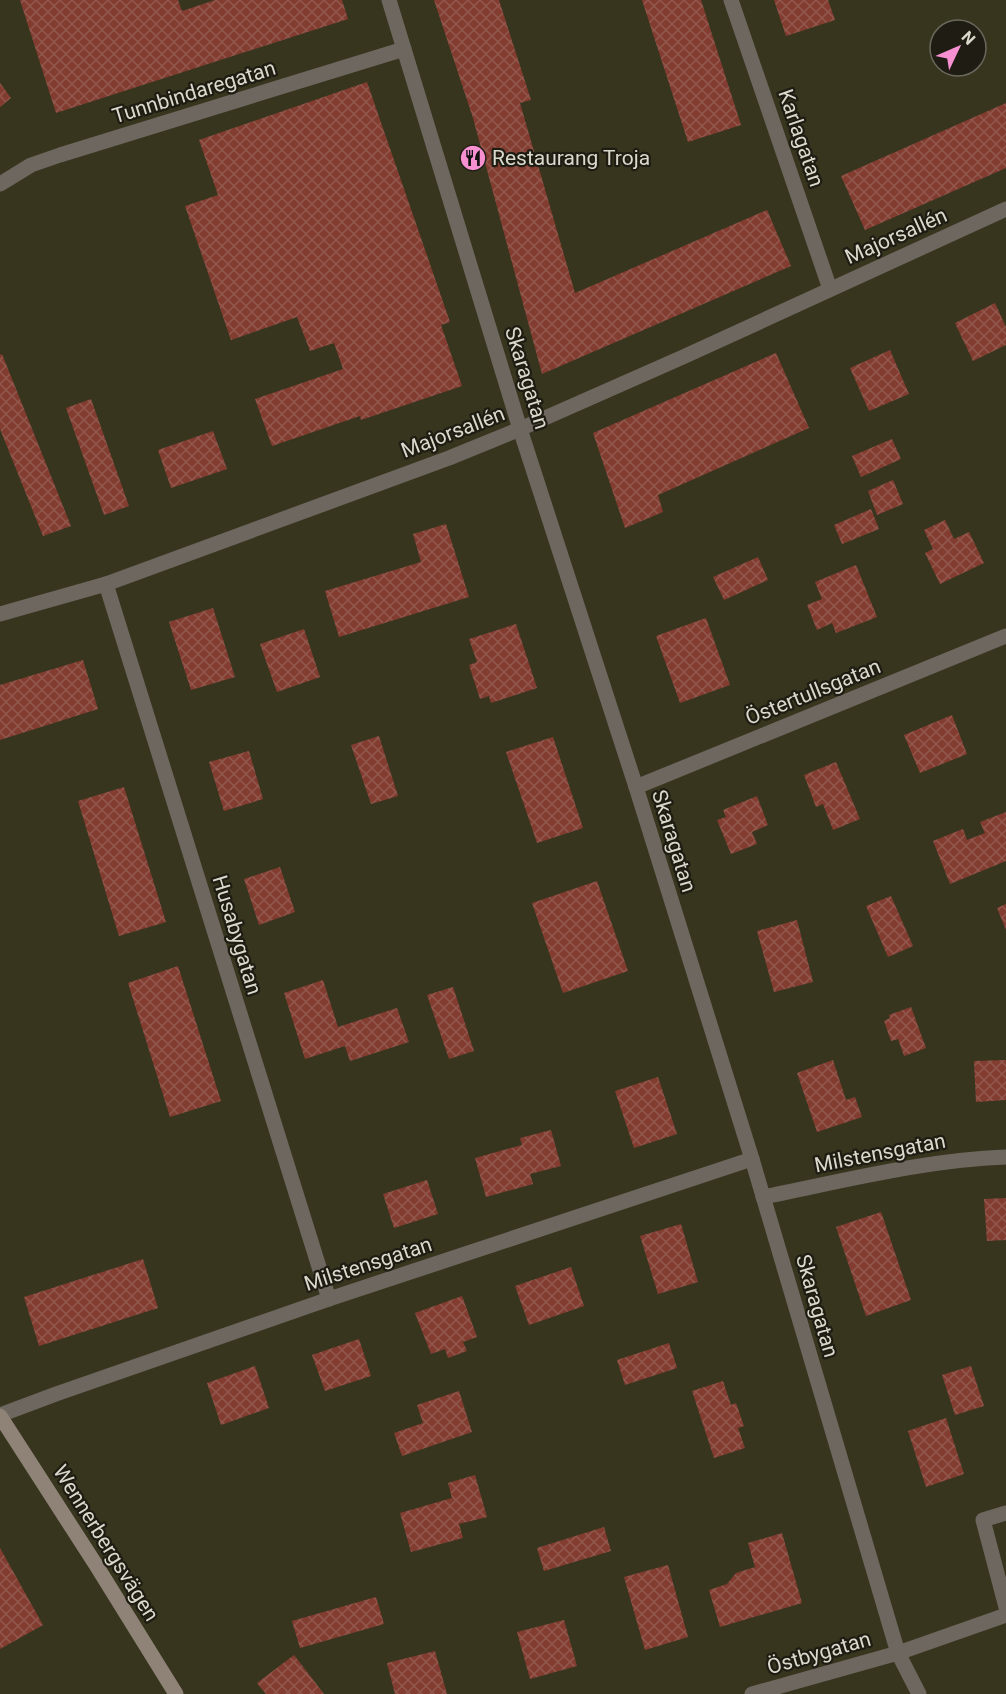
<svg xmlns="http://www.w3.org/2000/svg" width="1006" height="1694" font-family="Roboto,sans-serif">
<defs>
<pattern id="building-cross-hatch" width="8" height="8" patternUnits="userSpaceOnUse" patternTransform="scale(1.5)"><rect width="8" height="8" fill="#823c30"/><path d="M0 0l8 8M0 8l8-8" fill="none" stroke="#93584d"/></pattern>
</defs>
<rect width="100%" height="100%" fill="#38351f"/>
<g fill="url(#building-cross-hatch)">
<path d="M20,0H178L182,11L215,0H342L348,19L56,113Z"/>
<path d="M434,0H499L531,100L520,103L575,293L767,210L791,266L542,374L473,118Z"/>
<path d="M642,0H701L741,125L688,142Z"/>
<path d="M774,0H828L835,20L786,36Z"/>
<path d="M367,82L450,322L441,325L462,386L361,420L360,416L272,446L255,399L343,369L334,343L310,351L297,317L231,340L185,206L218,195L199,140Z"/>
<path d="M0,83L11,98L0,107Z"/>
<path d="M1006,103V168L865,230L841,176Z"/>
<path d="M995,303L1006,327V345L973,361L955,323Z"/>
<path d="M890,350L909,394L869,411L850,368Z"/>
<path d="M776,353L809,428L658,495L663,512L625,528L593,433Z"/>
<path d="M2,354L71,526L43,536L0,429V355Z"/>
<path d="M91,399L129,506L104,515L66,408Z"/>
<path d="M213,431L227,469L171,488L158,450Z"/>
<path d="M892,439L901,459L861,477L852,456Z"/>
<path d="M893,480L903,504L877,515L868,491Z"/>
<path d="M871,509L879,529L842,544L834,525Z"/>
<path d="M945,520L954,539L969,532L984,563L940,584L925,553L933,549L924,530Z"/>
<path d="M446,524L469,597L339,637L325,591L421,562L413,534Z"/>
<path d="M758,557L768,580L724,600L713,577Z"/>
<path d="M856,565L877,617L836,633L832,623L817,630L807,605L822,599L815,582Z"/>
<path d="M213,608L235,677L191,690L169,622Z"/>
<path d="M706,618L730,685L680,703L656,636Z"/>
<path d="M516,624L537,688L491,703L489,696L480,699L469,665L477,662L469,639Z"/>
<path d="M304,629L320,677L277,692L260,644Z"/>
<path d="M83,660L98,709L0,740V685Z"/>
<path d="M952,715L967,754L920,773L904,735Z"/>
<path d="M379,736L398,796L371,804L351,745Z"/>
<path d="M553,737L583,828L537,843L506,752Z"/>
<path d="M249,751L263,799L224,811L209,762Z"/>
<path d="M836,762L860,819L833,830L823,804L816,807L804,775Z"/>
<path d="M124,787L166,922L119,936L78,801Z"/>
<path d="M757,796L768,825L752,832L757,844L731,854L717,820L726,817L723,810Z"/>
<path d="M1006,812V861L950,884L933,841L963,829L967,840L985,833L980,822Z"/>
<path d="M280,867L295,912L259,925L244,879Z"/>
<path d="M597,881L628,971L563,993L532,903Z"/>
<path d="M891,896L913,946L888,957L866,906Z"/>
<path d="M1006,904V930L997,908Z"/>
<path d="M797,920L813,982L774,992L757,931Z"/>
<path d="M178,966L221,1101L170,1117L128,983Z"/>
<path d="M323,980L338,1027L397,1008L409,1042L350,1061L345,1046L305,1059L284,993Z"/>
<path d="M453,987L474,1051L449,1059L427,995Z"/>
<path d="M911,1007L926,1048L904,1056L898,1039L891,1041L884,1021L890,1018L889,1015Z"/>
<path d="M833,1060L846,1100L855,1097L862,1117L817,1132L797,1073Z"/>
<path d="M1006,1060V1100L976,1102L974,1061Z"/>
<path d="M658,1077L677,1134L634,1148L615,1091Z"/>
<path d="M551,1130L561,1166L530,1174L533,1184L486,1197L475,1158L522,1145L520,1138Z"/>
<path d="M427,1180L438,1214L394,1228L383,1194Z"/>
<path d="M1006,1198V1240L987,1241L984,1199Z"/>
<path d="M881,1212L911,1300L866,1316L836,1227Z"/>
<path d="M681,1224L698,1282L658,1294L640,1236Z"/>
<path d="M143,1259L158,1308L39,1346L24,1297Z"/>
<path d="M571,1267L584,1306L529,1325L515,1286Z"/>
<path d="M462,1296L477,1337L463,1342L467,1351L448,1358L445,1349L431,1354L415,1313Z"/>
<path d="M359,1339L371,1376L325,1391L312,1355Z"/>
<path d="M669,1343L677,1368L625,1385L617,1360Z"/>
<path d="M255,1366L269,1408L221,1425L207,1383Z"/>
<path d="M971,1366L984,1406L955,1415L942,1375Z"/>
<path d="M723,1381L731,1405L736,1403L744,1426L738,1428L745,1448L714,1458L692,1391Z"/>
<path d="M459,1391L472,1432L402,1456L394,1433L423,1423L417,1405Z"/>
<path d="M946,1418L964,1474L926,1487L908,1431Z"/>
<path d="M475,1475L487,1517L459,1524L463,1538L411,1552L400,1513L452,1498L448,1483Z"/>
<path d="M604,1527L611,1551L544,1571L537,1548Z"/>
<path d="M782,1533L802,1603L720,1627L709,1590L727,1584L736,1573L755,1567L748,1543Z"/>
<path d="M0,1548L43,1625L0,1649Z"/>
<path d="M668,1565L688,1637L645,1650L624,1577Z"/>
<path d="M376,1597L384,1624L300,1648L292,1621Z"/>
<path d="M564,1620L577,1666L530,1679L517,1632Z"/>
<path d="M435,1651L447,1694H395L387,1663Z"/>
<path d="M294,1655L324,1694H266L257,1683Z"/>
</g>
<g fill="none" stroke-linecap="round" stroke-linejoin="round">
<path stroke="#6e675f" stroke-width="15" d="M1006,1513L983,1520L1006,1607"/>
<g stroke="#6e675f" stroke-width="15">
<path d="M389,0L520,429L636,787L752,1159L898,1653L919,1694"/>
<path d="M731,0L830,289"/>
<path d="M0,184L31,165L60,155L404,49"/>
<path d="M106,584L329,1299"/>
<path d="M0,614L106,584L449,458L520,429L683,357L1006,209"/>
<path d="M636,787L1006,636"/>
<path d="M763,1197C843,1181 924,1160 1006,1157"/>
<path d="M0,1415L56,1394L329,1299L752,1159"/>
<path d="M752,1694L898,1653L1006,1615"/>
</g>
<path stroke="#8e8376" stroke-width="15" d="M0,1416L96,1565L176,1694"/>
</g>
<defs>
<g id="restaurant-disc" transform="scale(1.35)"><circle r="9.5" fill="#f690d1" stroke="#1e1c13"/><path d="M-5-6h1v4h1v-4h1v4h1v-4h1v5L-1.5 .5V6h-2V.5L-5-1ZM5-6V6H3V1.5H1.5Q1.5-4 5-6Z" fill="#111"/></g>
</defs>
<g fill-rule="evenodd">
<use href="#restaurant-disc" x="473" y="158"/>
</g>
<g text-anchor="middle" dominant-baseline="central" stroke-width="4.5" stroke-linejoin="round" paint-order="stroke">
<g font-size="21" fill="#dbd9cc" stroke="#1e1c13">
<text transform="translate(194 92) rotate(-17)">Tunnbindaregatan</text>
<text transform="translate(801 138) rotate(71)">Karlagatan</text>
<text transform="translate(896 236) rotate(-24)">Majorsallén</text>
<text transform="translate(527 378) rotate(73)">Skaragatan</text>
<text transform="translate(453 432) rotate(-21)">Majorsallén</text>
<text transform="translate(813 692) rotate(-22)">Östertullsgatan</text>
<text transform="translate(674 841) rotate(73)">Skaragatan</text>
<text transform="translate(237 935) rotate(73)">Husabygatan</text>
<text transform="translate(880 1153) rotate(-11)">Milstensgatan</text>
<text transform="translate(368 1264) rotate(-18)">Milstensgatan</text>
<text transform="translate(817 1306) rotate(74)">Skaragatan</text>
<text transform="translate(106 1543) rotate(58)">Wennerbergsvägen</text>
<text transform="translate(819 1653) rotate(-16)">Östbygatan</text>
</g>
<g font-size="21" fill="#dbd9cc" stroke="#1e1c13" text-anchor="start">
<text x="492" y="158">Restaurang Troja</text>
</g>
</g>
<g transform="translate(958 48) rotate(46)"><circle r="28" fill="#1e1c13" stroke="#6a685d" stroke-width="1.5"/>
<path d="M0-4.5L10 22L0 15L-10 22Z" fill="#f690d1"/>
<text y="-9" font-size="16" font-weight="bold" text-anchor="middle" fill="#dbd9cc">N</text>
</g>
</svg>
